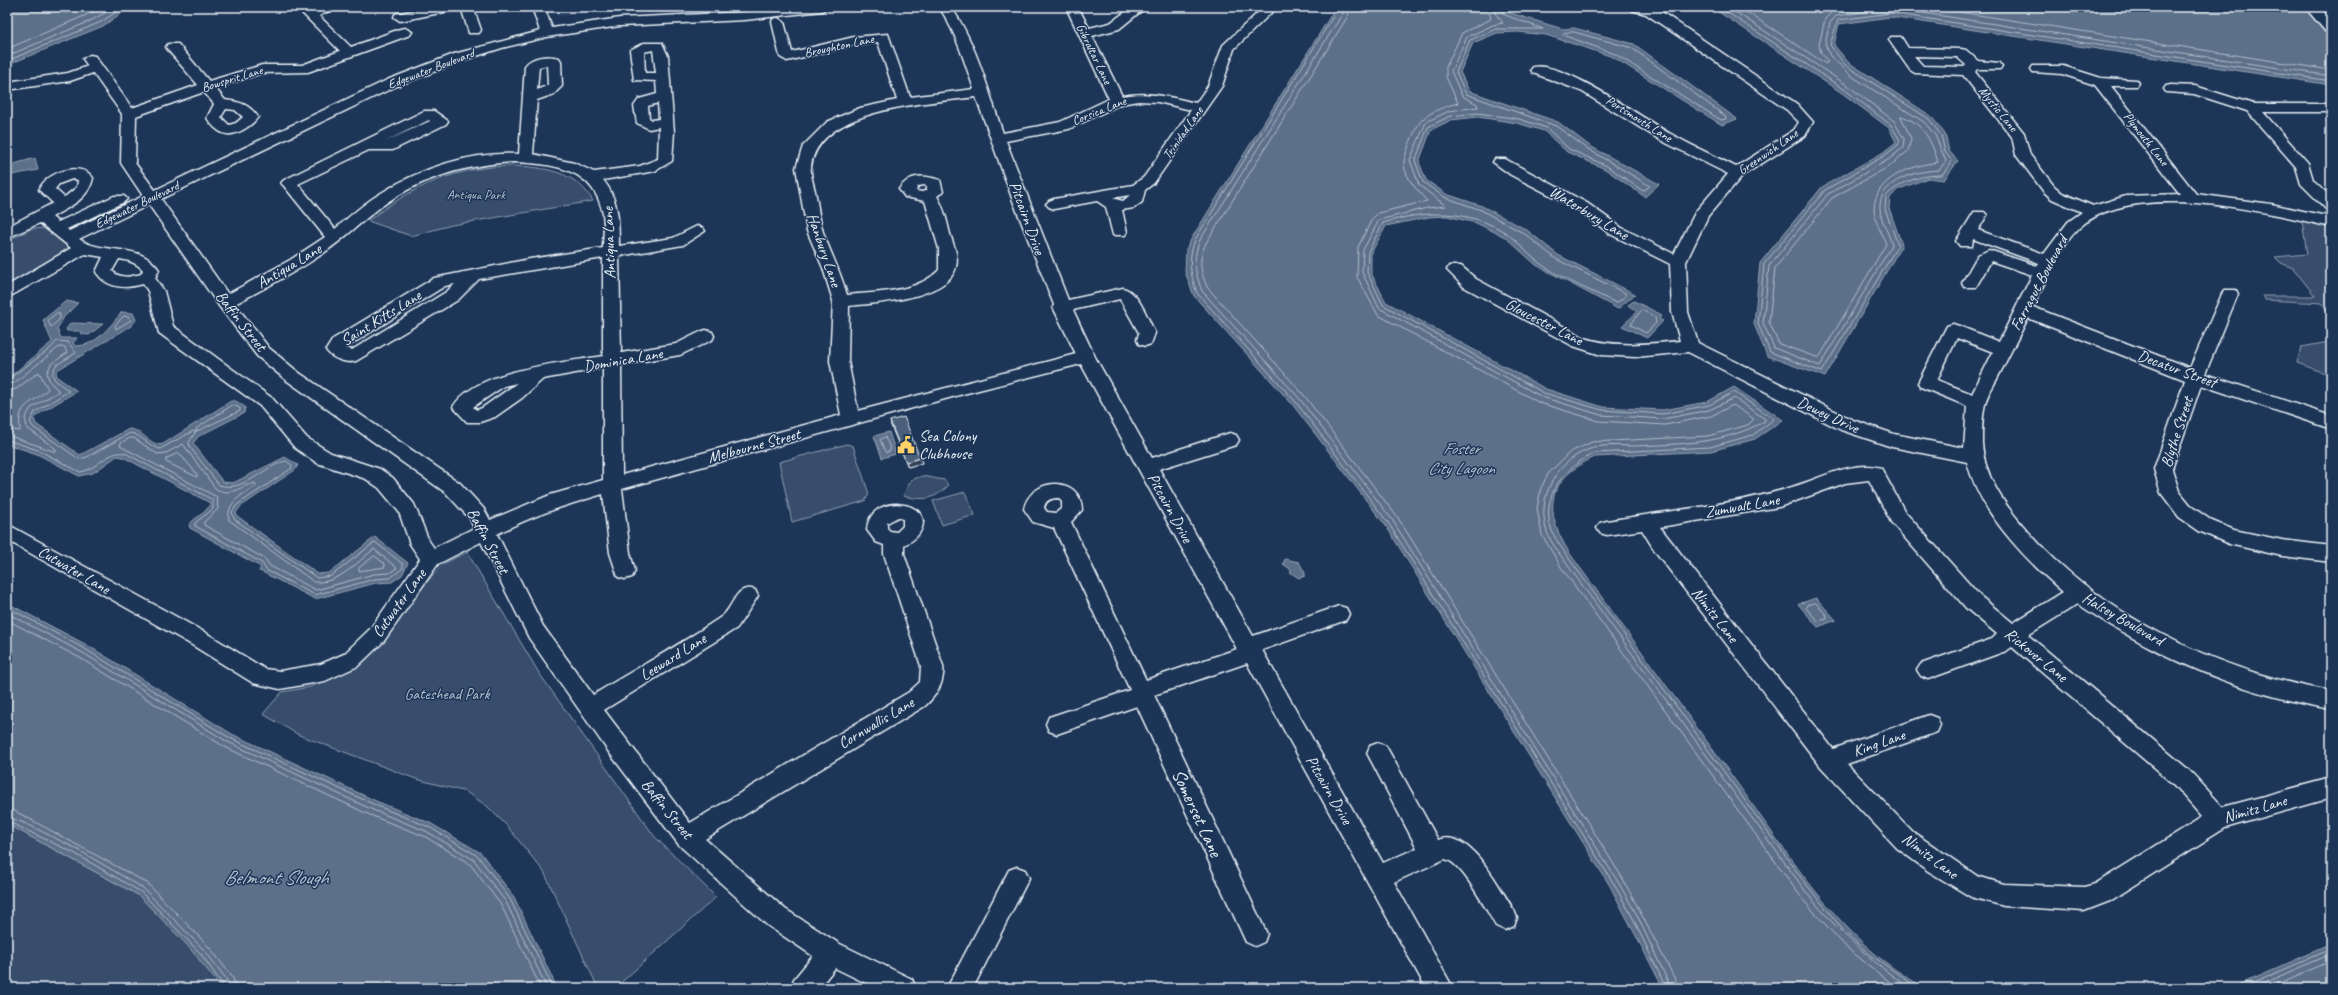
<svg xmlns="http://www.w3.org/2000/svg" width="2338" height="995" font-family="Caveat,sans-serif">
<rect width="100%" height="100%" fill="#1d3557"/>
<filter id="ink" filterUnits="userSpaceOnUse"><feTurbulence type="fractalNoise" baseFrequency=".025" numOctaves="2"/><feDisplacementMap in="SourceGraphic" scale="8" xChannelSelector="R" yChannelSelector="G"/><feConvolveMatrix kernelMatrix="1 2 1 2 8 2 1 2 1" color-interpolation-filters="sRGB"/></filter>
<g filter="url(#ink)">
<path fill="#2a4162" d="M552,7H623L564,16H557Z"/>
<g fill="#374d6c" stroke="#909fb2">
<path d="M512,166C544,167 576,171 593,201L452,225L411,236L368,221C410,187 458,166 512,166Z"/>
<path d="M2302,221L2331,227V318L2322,303L2265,300L2262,296H2315L2293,268L2281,263L2275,257L2307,254Z"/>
<path d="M43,228L70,247L64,255L7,288V241L31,229Z"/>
<path d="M2331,338V375L2297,363L2301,347L2329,342Z"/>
<path d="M847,444L853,446L869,494L865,501L792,522L779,462Z"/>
<path d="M922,476L944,480L947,483L948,486C932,501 924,500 903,496L911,480Z"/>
<path d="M965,492L975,515L942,525L933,501Z"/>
<path d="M467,552L539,673L655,837L716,897L615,988H598L544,872L507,826L487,806L466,792L416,779L299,735L263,714L282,692L310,687L348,670L443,564Z"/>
<path d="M7,824L138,895L188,944L222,988H7Z"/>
</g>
<g fill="#5d7089" stroke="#95a4b5">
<path d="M7,7H130L103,26L7,65Z"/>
<path d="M1336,7H1501L1507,12L1563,29L1574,28L1634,44L1737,119L1722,125L1613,57L1546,35L1517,32L1497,33L1473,43L1460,72L1469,91L1558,122L1590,146L1659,184L1645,197L1605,169L1567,152L1544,131L1517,123L1478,117L1451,120L1431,130L1419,162L1426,180L1446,194L1482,206L1527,230L1558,255L1635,294L1618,309L1536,265L1505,237L1476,223L1447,216L1429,217L1386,226L1371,253V273L1386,302L1546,389L1603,407L1663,410L1707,402L1734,387L1783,420L1755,439L1711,451L1595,457C1543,481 1543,514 1573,558C1626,630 1679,703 1732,776C1786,850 1842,946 1926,988H1663L1610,886L1386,526L1292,404L1194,296L1185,272L1186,249L1193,236Z"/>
<path d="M1711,7H2331V85L1890,17L1839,24L1834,45L1848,62L1931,116L1945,134L1949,151L1958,161L1944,180L1928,178L1897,190L1890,198L1889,208L1902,245L1825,377L1767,356L1754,324L1760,263L1822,187L1882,153L1896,142L1889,128L1842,93Z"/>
<path d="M35,158L38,170L7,176V166Z"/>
<path d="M66,301L78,303L64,317L57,329L61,338H77L73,343L75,346C97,346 109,327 122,312L133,313L136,320L131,326L59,369L56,372L57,377L77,391L37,415L34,419L36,424L80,455L129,429C142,429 152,448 163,444L231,401H236L245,407L244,413L199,436L193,443L223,482L233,483L285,457L298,465L295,470L240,507L236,513L237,516L318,574L329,573L375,537L408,563L402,575L392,582L376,583L315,599L262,572L259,571L261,567L190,528L189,525C194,517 209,512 210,503L123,457L117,456L93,473L79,476L37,454L7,444V379L52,342L43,320Z"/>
<path d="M1634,301L1662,315L1659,319L1663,321L1647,338L1622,326L1637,312L1628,305Z"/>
<path d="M71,323L103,324L89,335L82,334L80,331H67L66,329Z"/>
<path d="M889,432L896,454L882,458L874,436Z"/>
<path d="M1285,559L1299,562L1305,573V576L1299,578L1291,573L1290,569L1283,564Z"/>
<path d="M1816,598L1836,620L1818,627L1798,604Z"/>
<path d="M7,603L87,645L232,734L376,801L430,823L481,853L514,897L557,988H222L187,945L138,895L7,824Z"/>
<path d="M2331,944V988H2232Z"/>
</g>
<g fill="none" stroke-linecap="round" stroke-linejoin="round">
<g stroke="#b0bdcc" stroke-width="1">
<path d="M1339,7L1196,238C1187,258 1190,273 1197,293L1295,401L1389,524L1614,884L1633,918L1666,988"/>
<path d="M1344,7L1343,13L1200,240C1192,259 1195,272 1202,291L1299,398L1393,521L1618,882L1637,915L1671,988"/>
<path d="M1350,7L1348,16L1206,243C1198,260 1200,270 1207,287L1303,394L1398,518L1623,879L1676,981L1677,988"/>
<path d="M1488,7L1491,19L1462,33L1446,67V77L1458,103C1446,106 1431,111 1422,120C1416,125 1403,157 1404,165C1406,179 1418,191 1427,201L1378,213L1372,219L1358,247L1357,277L1378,315L1540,403L1599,421L1665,425L1711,416L1733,405L1754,419L1748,425L1708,436L1592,442L1570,452L1548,474L1541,488L1537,508L1542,535L1561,567L1804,901L1847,948L1897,988"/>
<path d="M1494,7L1495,13L1503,23L1493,25L1467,37L1451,71L1462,96L1477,104L1478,107L1449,111L1426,122L1410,160L1419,185L1446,206L1427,208L1379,220L1363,250L1362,272L1379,308L1542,397L1601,415L1663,419L1709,410L1734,398L1765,419V421C1724,444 1681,444 1635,446C1622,446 1606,444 1593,448C1558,458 1535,497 1547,532C1551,543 1559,553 1566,563L1809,896C1839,932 1871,961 1909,988"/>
<path d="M1499,7L1505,15L1543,29H1496L1470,40L1456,72L1466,94L1556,126L1588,149L1650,186L1643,191L1607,166L1569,149L1547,128L1519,119L1478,113L1450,116L1428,127L1415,161L1423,182L1444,197L1481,210L1525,234L1556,259L1625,293L1626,296L1616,303C1590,290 1561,279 1538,262C1526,253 1518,241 1506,233C1469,209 1424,210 1383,223L1368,252L1367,272L1383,305L1544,393L1602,410L1663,414L1709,405L1734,392L1774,419L1753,435L1710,447L1595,453C1565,467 1539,496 1552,531C1556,541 1564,551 1570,560L1802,879L1844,931L1868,953L1918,988"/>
<path d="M1719,7L1844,89L1891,125L1900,140L1898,145L1884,156L1825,190L1764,264L1758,324L1770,352L1822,372L1898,245L1885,209L1886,196C1901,181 1922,175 1942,175L1952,161L1945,152L1941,135L1929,119L1845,65L1830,45L1838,20L1891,13L2331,81"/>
<path d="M1728,7L1847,85L1894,121L1904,139L1903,148L1888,160L1828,194L1769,266L1763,323L1774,348L1820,366L1892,245C1889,233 1881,222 1880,209C1878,180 1916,171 1939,170L1946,161L1935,135L1924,122L1853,77L1830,56L1825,43L1830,23L1836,16L1891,8L2331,76"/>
<path d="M1739,7L1826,64L1828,61L1821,53L1819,45L1825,19L1834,10L1850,7"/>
<path d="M1927,7L2331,70"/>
<path d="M1574,32L1632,48L1725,116L1726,119L1721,120L1615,54L1563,35L1564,33Z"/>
<path d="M7,49L105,7"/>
<path d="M7,56L88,22L116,7"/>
<path d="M7,61L101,22L124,7"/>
<path d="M1901,116C1923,122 1932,142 1938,162C1911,166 1875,177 1874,209C1874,219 1882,234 1886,244L1819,358L1779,344L1769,322L1775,268L1832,198L1890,166L1908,151L1911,139Z"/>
<path d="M1642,310L1655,317L1656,323L1646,333L1631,325Z"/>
<path d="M57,313L60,314V319L51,327L48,321Z"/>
<path d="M124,316L130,317L131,320L116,329L115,326Z"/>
<path d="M7,380L50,349L57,341L68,342L76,353L56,365L52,374L55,380L69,391L35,412L30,422L33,427L79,459L87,457L130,433C142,435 148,446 160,449L193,431L195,433L189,442L190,447L219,485C245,493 263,466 286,461L292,465V468L237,505L232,512L234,519L317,578L331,576L375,542L403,564V568L390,578L375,579L315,595L266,570L262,563L195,526V523L213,509V500L125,453C107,450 97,470 80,472L38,450L7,440"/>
<path d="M7,385L14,383L59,347H65L67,353L51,364L47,373L50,382L59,391L31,408L25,418L27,428L56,449V452L7,435"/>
<path d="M7,391L16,389L39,372L48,389C31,406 17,402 20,431L7,429"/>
<path d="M233,405L240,408V411L195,432L196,429Z"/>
<path d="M885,437L891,450L886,453L880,440Z"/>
<path d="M130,438H134L157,454L166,453L183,444L215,488C230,498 240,486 255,483L256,486C243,494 226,502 229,520L314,582C339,584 356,563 374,549L397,568L389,573L374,574L316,590L270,566L265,559L204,525V522L218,509L217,497L120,446L121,443Z"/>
<path d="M179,453L197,474V477L166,462V459Z"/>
<path d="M375,556L385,564V567L359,571V568Z"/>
<path d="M1816,603L1827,616V619L1818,621L1806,608L1807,605Z"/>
<path d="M7,607L85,649L230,738L375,805L429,827L478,856L510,899L553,988"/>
<path d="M7,613L83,653L228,742L373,810L426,831L474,860L506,902L547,988"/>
<path d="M7,620L80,658L225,747L370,815L424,836L470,864L501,905L541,988"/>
<path d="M7,810L15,811L147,883L210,948L233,978L236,988"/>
<path d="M7,816L31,826L75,848L143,888L206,952L227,980L230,988"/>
<path d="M7,821L74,853L141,892L201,954L225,988"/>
<path d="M2242,988L2331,949"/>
<path d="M2254,988L2331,954"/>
<path d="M2269,988L2331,961"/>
</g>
<g stroke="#e8f1f8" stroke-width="3">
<g id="minor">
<path d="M296,7H309L312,10L319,7H337L319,16L351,47L400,29L405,28L412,32L410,35L308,72L262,73L215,88L225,100C240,102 249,104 258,117C252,126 234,138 223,133C217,131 210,123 207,118L214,104L204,92L136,116L135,163L155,190L387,80L454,54L540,31L532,7H544L552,28L620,18L745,12L789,7H828L822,11L745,20L620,26L547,37L502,48L464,60L397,86L161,199L228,294L290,260L325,237L284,186L281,183L284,180L424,111H434L448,121L446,124L393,150H369L298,184L335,229C349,217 362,205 378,195C418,169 470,151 519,154L525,66C532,56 548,55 559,58L561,61L562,86L554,94L537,100L533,154L574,163L594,172L640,166L658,159L659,127L649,129L637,123L634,106L639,99L657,94L656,81L634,80L630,50L644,43H662L668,56L674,132L672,161L655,171L603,180C619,199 619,222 619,246L673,238L697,226L703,228L705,231L683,245L619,256L621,353L676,344L700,332L706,330L712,332L714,336L712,340L680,355L621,365L622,475L841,415L830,361L833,301L823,268L807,231L796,168L803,146L827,122L860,108L897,100L878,42L854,45L787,61L780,57L772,22L773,19L778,18L784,22L792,52L854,37L888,34L910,97L974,89C964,61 956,32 939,7H951C977,44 988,91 1003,133L1060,122L1109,99L1066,7H1078L1089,28L1110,23L1132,7H1146L1119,29L1092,36L1122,96C1148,91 1170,97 1196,103L1208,86L1223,45L1264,7H1277L1234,49L1222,86L1154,183L1145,190L1142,202L1134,208L1122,210L1127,232L1125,235H1113L1106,207L1097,201L1054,209L1049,207L1046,204L1049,201L1054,199L1133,185L1144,177L1191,110L1158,102L1138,101L1121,104L1069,129L1006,141L1068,300L1123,288C1139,292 1148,319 1155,333L1151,344L1145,346L1139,344L1137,340L1139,333L1120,299L1073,310L1095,357L1152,458L1230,433L1236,435L1239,440L1236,445L1159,469L1253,636L1339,606L1346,608L1349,614L1346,620L1262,650L1383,863L1417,848L1367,753L1370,746L1378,743L1386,746L1438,840C1470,827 1499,888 1514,910L1517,918L1514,926L1505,930L1496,926C1486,910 1463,863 1445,859L1394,882L1453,988H1426L1247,663L1154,695L1267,934L1264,942L1255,946L1246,942L1137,706L1057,734L1049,731L1046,724L1049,717L1130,690L1054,528L1033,522L1024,509C1030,477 1081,474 1082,510L1071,522L1146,680L1237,649L1081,364L963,394L622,489L630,553L635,571L632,577L625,579L618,577L610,553L603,494C566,505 531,516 497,534L543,626L593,695C635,669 680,645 721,617C734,608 735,583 755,590L758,596L737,628L604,710L690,823L909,692L920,682L921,666L884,554V545L876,542L867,530C869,490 938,501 920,532C916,538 911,542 904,545V554L943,666C945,682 937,695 925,706L705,839L785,909L840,944L912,979L916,988H876L835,968L819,988H790L794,979L813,956L767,925L679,845L608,751L529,638L481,542L438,564L384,641L358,666L325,681L280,689L253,683L192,645L7,540V524L206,633L265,669L280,671L321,664L344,654L370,629L420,559L410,544L399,512L379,488L366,479L317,463L295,448L260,406L159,333L148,291L143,284C125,289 107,289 96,272L103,257L85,254L7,298V286L71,248L40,223L7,238V227L53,203L39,190C45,173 81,160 93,178C89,199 69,207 52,217L58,222L114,196H124L127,199L124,202L67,229L69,231L143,196L121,163L122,114L93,73L70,81L7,90V82L68,73L88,66L83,59L90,55L95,56L132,108L198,85L168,50L166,47L168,44H178L209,81L262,65H302L340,51ZM653,50L656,73H645L644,52ZM547,65L548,85L537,90L539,67ZM976,97L1013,201L1054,305L1053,307L1076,354L858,411L848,361L849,306C876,303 948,299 956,267C959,255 953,244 950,234C947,221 944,208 937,196L943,192L940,180C924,175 910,173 899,189L905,197L925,201L939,249V270C917,293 877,292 847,295C841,273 831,254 823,232C819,220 818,204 815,191C813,183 810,174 811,167C818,107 931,103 976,97ZM658,103L659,119L652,120L649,118L648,106ZM226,109L235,110L243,117L236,123L229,125L221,117ZM429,120L430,121L384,142ZM513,162C552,164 594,167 603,214C605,225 603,237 603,248L530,259L434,278L333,339L326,350C332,359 347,364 356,361L458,300L479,279L603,258V356C563,363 475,369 453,407L467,422H480L495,417L522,398L543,379L603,368V480L550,495L490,520L484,509L460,483L298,372L269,348L235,304C266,287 297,272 325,252C345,238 362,221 382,206C420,178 465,165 513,162ZM72,179L78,180L77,187L66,196L64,197L55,189L59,184ZM924,185L927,186V190L922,192L916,191L918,186ZM1130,195L1123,201L1112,198ZM149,205L219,306L257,356L286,380L446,493L470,519L474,528L434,548L429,541L414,504L393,478L380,469L331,453L307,438L272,398L173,326L164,291L155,278L159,270C140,241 104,256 79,239ZM119,259C128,260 137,263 143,270L141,274C130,277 121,279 112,271ZM455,284L446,292L352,350L345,348L445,286ZM517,383L482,408L477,410L473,407L504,386ZM1059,498L1062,502V508L1056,513L1047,512L1044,508C1045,500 1051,498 1059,498ZM898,517L903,519V526L897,532L890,531L887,528V523Z"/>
<path d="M431,7H456L450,11L400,21L394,17L395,14Z"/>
<path d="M461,7H473L481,30L479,33H469Z"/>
<path d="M1630,7L1656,8L1797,104L1813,122L1805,136L1742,176L1708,216L1686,262L1688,312L1698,343L1853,420L1894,434L1964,448L1967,406L1921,387L1918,383L1947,326L1953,324L1959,326L1999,342L2032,275L1991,261L1976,287H1964L1962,283L1978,255L1989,250L2037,266L2039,263L1973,239L1972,246H1960L1956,241L1974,212H1984L1987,215L1978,230L2044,254L2068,222L2082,212L2052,199L2044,192L2016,155L2012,137L1963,75L1915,73L1910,70L1889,40L1891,37H1901L1908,48L1961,49L1966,50L1978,61L2000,63L2002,66L2000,69H1977L1975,72L2024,133L2030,155L2054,186L2062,193L2093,206L2126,196L2180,194L2095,85L2062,74L2033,72L2031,69L2033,66H2063L2101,78L2137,80L2139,83L2137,86H2111L2196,194L2271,204L2331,217V227C2267,212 2130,178 2078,229C2057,250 2046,281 2033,307L2190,368L2222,294L2224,290H2236L2238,294L2205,374L2331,416V429L2201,385L2172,469L2179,491L2192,507L2212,521L2234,530L2282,540L2331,546V562L2282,556L2229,544L2199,531L2179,517L2161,493L2154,469L2185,380L2028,318C2018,338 2008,357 1998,377C1994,385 1987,395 1985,404C1982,416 1982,431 1982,443C1984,476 2004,504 2025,528C2100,616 2218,672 2331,691V709C2240,694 2154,656 2078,604L2028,635L2189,770L2223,807L2331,778V798L2225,828L2110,901L2084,911L2004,906L1971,897L1928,871L1897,848L1821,767L1655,551L1642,530L1607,535L1600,533L1597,528L1600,523L1607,521C1671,510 1747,504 1807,482C1829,474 1857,461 1881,468L1905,512L1980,596L2013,623L2063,592C2024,558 1980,513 1967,462L1892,447L1841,430L1688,352L1635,357L1601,355L1573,346L1464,287L1447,270L1449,266H1461L1476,279L1585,338C1616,348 1648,344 1680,341L1672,312L1670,264L1610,234L1577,209L1511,175L1493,162L1495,159H1505L1587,203L1622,228L1674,254L1696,211L1728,174L1660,140L1581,91L1533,73L1531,70L1533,67C1563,60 1643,119 1671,134C1692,146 1715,156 1736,167L1794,130L1799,122L1787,110L1646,14L1631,10ZM1914,56L1957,57L1966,65L1964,67L1923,66ZM1957,338L1993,352L1972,394L1937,380ZM1869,480L1891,522L1966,608L1997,634L1992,639L1921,664L1917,670L1921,676L1928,679L2006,651L2012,647L2173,784L2202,817L2095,884L2084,887L2004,884L1977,876L1913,832L1847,764L1937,732L1940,725L1937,718L1929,715L1833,749L1660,527L1779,507L1845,483Z"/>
<path d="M2171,85L2195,86L2253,104H2331V112H2263L2308,163L2313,180L2331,197V211L2326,209L2301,184L2296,167L2247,111L2194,94L2166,92L2164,89L2166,86Z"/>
<path d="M1017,867L1025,870L1029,878L973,988H947L1009,870Z"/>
</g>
</g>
<g stroke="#e8f1f8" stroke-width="3">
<path id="major" d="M2305,7H2320L2331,20V34L2326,32Z"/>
</g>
<use href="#minor" fill="#1d3557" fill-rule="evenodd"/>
<use href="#major" fill="#1d3557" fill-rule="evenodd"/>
</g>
<path fill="#3f5169" stroke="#e8f1f8" d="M890,421L920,458L922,463L908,467L891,426Z"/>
<path fill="#334255" stroke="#e8f1f8" d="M920,458L922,463L908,467L906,462Z"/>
<path fill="#495e7a" stroke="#e8f1f8" d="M904,417L920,458L906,462L890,421Z"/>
</g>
<defs>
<g id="civic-bare" transform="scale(1.38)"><path d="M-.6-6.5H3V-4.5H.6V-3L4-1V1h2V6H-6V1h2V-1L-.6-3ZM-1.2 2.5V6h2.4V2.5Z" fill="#ffd166" stroke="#1d3557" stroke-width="2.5" paint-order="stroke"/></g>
</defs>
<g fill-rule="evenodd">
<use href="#civic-bare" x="906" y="445"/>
</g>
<g text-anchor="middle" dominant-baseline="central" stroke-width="3" stroke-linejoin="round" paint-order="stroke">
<g font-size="13" fill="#e8f1f8" stroke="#1d3557">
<text transform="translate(839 46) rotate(-12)">Broughton Lane</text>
<text transform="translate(1094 54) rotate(64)">Gibraltar Lane</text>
<text transform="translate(431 69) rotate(-21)">Edgewater Boulevard</text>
<text transform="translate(232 79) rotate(-17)">Bowsprit Lane</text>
<text transform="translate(1998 109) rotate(51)">Mystic Lane</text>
<text transform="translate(1099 111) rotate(-22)">Corsica Lane</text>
<text transform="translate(1639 119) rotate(32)">Portsmouth Lane</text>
<text transform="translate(1183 133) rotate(-55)">Trinidad Lane</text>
<text transform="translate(2146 139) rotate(52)">Plymouth Lane</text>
<text transform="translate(1768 152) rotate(-35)">Greenwich Lane</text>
<text transform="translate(137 205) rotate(-26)">Edgewater Boulevard</text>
</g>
<g font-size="13" fill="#b3c0ce" stroke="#1d3557">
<text x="476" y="195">Antiqua Park</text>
</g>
<g font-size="16" fill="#e8f1f8" stroke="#1d3557">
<text transform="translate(1589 213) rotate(31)">Waterbury Lane</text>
<text transform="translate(1027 218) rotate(70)">Pitcairn Drive</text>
<text transform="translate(609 243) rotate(-92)">Antiqua Lane</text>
<text transform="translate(824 250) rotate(71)">Hanbury Lane</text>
<text transform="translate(289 266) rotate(-31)">Antiqua Lane</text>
<text transform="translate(2039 283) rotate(-62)">Farragut Boulevard</text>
<text transform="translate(381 318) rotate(-32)">Saint Kitts Lane</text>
<text transform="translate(241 321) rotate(52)">Baffin Street</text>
<text transform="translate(1544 322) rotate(27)">Gloucester Lane</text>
<text transform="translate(623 360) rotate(-10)">Dominica Lane</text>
<text transform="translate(2177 369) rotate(20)">Decatur Street</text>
<text transform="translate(1828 415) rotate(25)">Dewey Drive</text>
<text transform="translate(2177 432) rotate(-72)">Blythe Street</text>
<text transform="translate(754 446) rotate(-15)">Melbourne Street</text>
<text transform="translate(1742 506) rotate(-10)">Zumwalt Lane</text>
<text transform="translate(1170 508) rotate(61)">Pitcairn Drive</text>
<text transform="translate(488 541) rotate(62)">Baffin Street</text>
<text transform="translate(74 570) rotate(30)">Cutwater Lane</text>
<text transform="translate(399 603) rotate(-54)">Cutwater Lane</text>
<text transform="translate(1715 615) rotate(52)">Nimitz Lane</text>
<text transform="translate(2123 619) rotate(30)">Halsey Boulevard</text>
<text transform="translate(2036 655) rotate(39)">Rickover Lane</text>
<text transform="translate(673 657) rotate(-32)">Leeward Lane</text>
<text transform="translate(876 723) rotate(-31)">Cornwallis Lane</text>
<text transform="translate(1879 743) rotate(-19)">King Lane</text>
<text transform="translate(1329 790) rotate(60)">Pitcairn Drive</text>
<text transform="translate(667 809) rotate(51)">Baffin Street</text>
<text transform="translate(2255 809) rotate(-16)">Nimitz Lane</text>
<text transform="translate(1930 856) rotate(37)">Nimitz Lane</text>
</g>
<g font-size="16" fill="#e8f1f8" stroke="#1d3557" text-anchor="start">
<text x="919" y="436">Sea Colony<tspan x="919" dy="18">Clubhouse</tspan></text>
</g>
<g font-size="16" fill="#b3c0ce" stroke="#1d3557">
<text x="447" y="694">Gateshead Park</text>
</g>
<g font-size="17" font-style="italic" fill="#b7c4d1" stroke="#1d3557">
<text x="1461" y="448">Foster<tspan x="1461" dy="20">City Lagoon</tspan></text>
</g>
<g font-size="19" fill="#e8f1f8" stroke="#1d3557">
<text transform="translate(1197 813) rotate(65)">Somerset Lane</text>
</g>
<g font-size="20" font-style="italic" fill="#b7c4d1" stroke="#1d3557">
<text x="276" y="877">Belmont Slough</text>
</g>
</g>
<rect width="2338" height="995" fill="none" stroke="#1d3557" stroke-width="24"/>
<rect x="12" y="12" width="2314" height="971" fill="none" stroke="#e8f1f8" stroke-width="1.5" filter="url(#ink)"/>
</svg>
